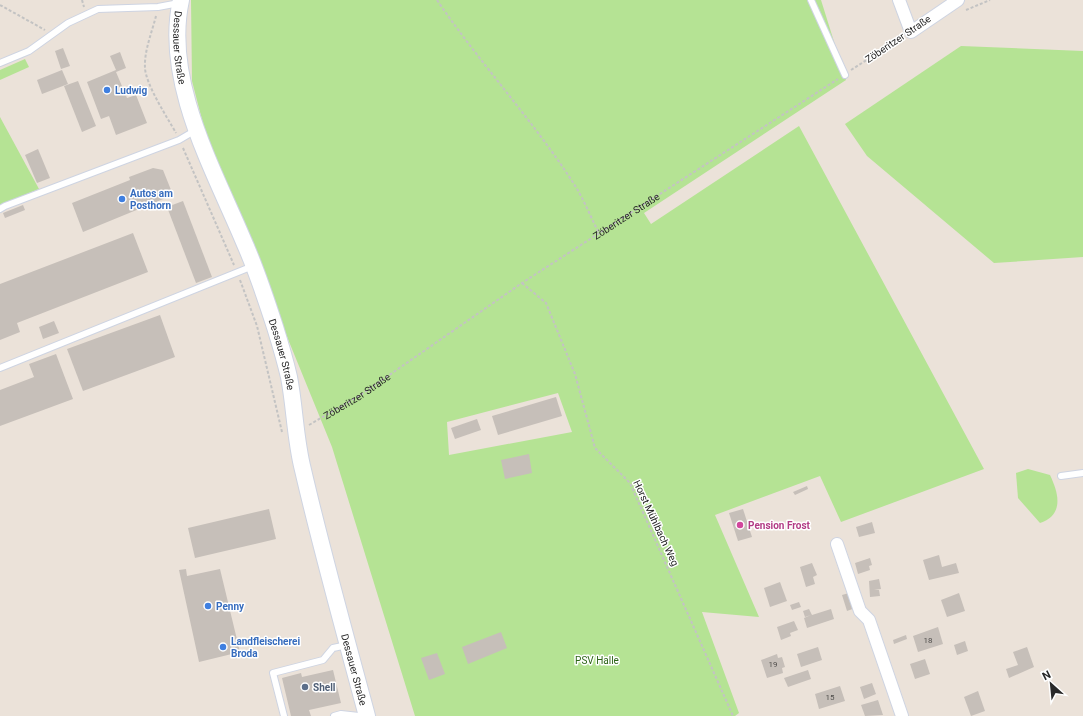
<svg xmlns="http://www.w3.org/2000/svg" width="1083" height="716" font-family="Roboto,sans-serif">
<rect width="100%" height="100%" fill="#ebe2d9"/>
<g fill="#b5e394" fill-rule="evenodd">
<path d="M191,0H821L846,80L644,213L651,224L799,126L984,469L841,522L820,476L715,515L759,617L702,612L739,713L735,716H415L332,447L208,143L192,81ZM558,393L572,432L449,455L447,422Z"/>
<path d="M961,46L1083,51V257L994,263L867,156L845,124Z"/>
<path d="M25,59L29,67L0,80V70Z"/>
<path d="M0,117L39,189L0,205Z"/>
<path d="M1028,469L1050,475C1059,494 1064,515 1040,523L1018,498L1016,473Z"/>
</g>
<g fill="#c6bfb9">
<path d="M63,48L70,66L61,69L55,51Z"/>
<path d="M120,52L126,68L116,72L127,98L136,95L147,123L116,135L109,116L101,119L87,82L116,70L110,56Z"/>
<path d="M62,70L68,84L42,94L37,80Z"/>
<path d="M78,81L96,126L82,132L64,86Z"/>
<path d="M38,149L50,178L37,183L25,155Z"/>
<path d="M153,168L163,170L173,195L83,232L72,203L130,180L129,177Z"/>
<path d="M183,201L212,277L196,283L167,207Z"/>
<path d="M23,205L25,210L5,218L3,213Z"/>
<path d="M133,233L148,272L17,323L20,332L0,340V284Z"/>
<path d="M160,315L175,357L83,391L67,349Z"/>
<path d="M54,321L59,333L43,339L39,327Z"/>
<path d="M56,354L73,399L0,426V390L34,377L29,364Z"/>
<path d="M556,397L562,416L498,435L492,416Z"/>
<path d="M477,419L481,430L455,439L451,428Z"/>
<path d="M529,454L532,473L505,479L501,460Z"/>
<path d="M807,486L808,489L795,495L793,492Z"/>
<path d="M269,509L276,539L195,558L188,528Z"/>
<path d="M743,509L752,537L738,541L729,513Z"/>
<path d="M872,522L875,533L859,537L856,527Z"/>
<path d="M939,555L942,567L956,563L959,573L929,580L923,560Z"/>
<path d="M870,558L872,565L869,566L870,570L858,574L855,563Z"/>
<path d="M812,563L817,575L813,577L815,584L806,587L800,567Z"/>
<path d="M186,569L187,576L220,569L240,652L199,662L179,570Z"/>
<path d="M879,579L881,589L874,590H879L880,596L870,597L869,581Z"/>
<path d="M780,582L787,601L770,607L764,588Z"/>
<path d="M849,593L855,608L847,611L842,595Z"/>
<path d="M959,593L965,611L947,617L941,600Z"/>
<path d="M799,602L801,607L792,610L790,605Z"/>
<path d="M809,609L812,615L831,609L834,619L807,628L804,618L811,615L805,617L803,611Z"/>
<path d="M794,621L798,630L790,633L791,636L781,640L777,627Z"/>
<path d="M938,627L943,644L918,652L913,636Z"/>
<path d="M501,632L507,648L468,664L462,647Z"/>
<path d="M906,635L907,639L894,644L893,640Z"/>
<path d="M965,641L968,651L957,655L954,645Z"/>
<path d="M818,647L822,660L801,667L797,654Z"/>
<path d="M1027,647L1034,667L1009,678L1006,669L1018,665L1013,652Z"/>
<path d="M437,653L445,674L429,680L421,658Z"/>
<path d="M777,654L778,658L782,657L785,667L782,668L783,673L767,678L761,660Z"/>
<path d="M925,659L930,674L915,679L910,664Z"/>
<path d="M333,670L341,703L309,710L311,716H291L282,678L301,673L302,677Z"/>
<path d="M808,670L811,679L788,687L784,678Z"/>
<path d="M872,683L876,694L864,699L860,687Z"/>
<path d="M840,686L845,701L819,709L815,694Z"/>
<path d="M978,691L985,711L971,716L964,697Z"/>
<path d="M878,700L883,715L865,716L861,705Z"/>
</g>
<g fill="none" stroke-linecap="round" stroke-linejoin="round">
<g stroke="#ced4e2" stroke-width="8">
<g id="service">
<path d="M811,0L845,75"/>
<path d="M0,63L29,51L68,23L98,9L158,7L179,3"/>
<path d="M0,209L5,206L179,140L196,130"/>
<path d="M0,368L253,266"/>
<path d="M1061,476L1083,473"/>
<path d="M284,716L273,673L323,660L333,648L347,645"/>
<path d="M334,716L341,714L359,716"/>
</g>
</g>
<g stroke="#ced4e2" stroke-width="14">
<g id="minor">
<path d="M899,0L911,32L958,0"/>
<path d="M837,544L860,611L869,620L902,716"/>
</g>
</g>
<g stroke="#ced4e2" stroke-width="18">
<g id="secondary">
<path id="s2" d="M181,0C163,81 214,170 244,242C256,269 266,299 275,327C280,343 285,360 289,377C295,408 295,439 303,470C322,552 345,634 367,716"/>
</g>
</g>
<g stroke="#c3c3c3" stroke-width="2" stroke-dasharray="3 2" stroke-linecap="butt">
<path d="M82,0L84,7"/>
<path d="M437,0C479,62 531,118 572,181C583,197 590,216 599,233"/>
<path d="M0,5L45,30"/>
<path d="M966,10L990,0"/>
<path d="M156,16C152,32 144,51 145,68C146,85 167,117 176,133"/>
<path d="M851,70L901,38"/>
<path d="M183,148L234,265"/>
<path d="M240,280L257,326L282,432"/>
<path d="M522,283L546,303L575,374L595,448L630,483L733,716"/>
<path id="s1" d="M309,425L359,396L522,283L838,79"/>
</g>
<use href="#service" stroke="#fff" stroke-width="6"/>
<use href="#minor" stroke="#fff" stroke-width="12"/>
<use href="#secondary" stroke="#fff" stroke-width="16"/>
</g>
<g fill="#3f7fe0" stroke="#fff" stroke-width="1.5">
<circle cx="107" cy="90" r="4"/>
<circle cx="122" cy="199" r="4"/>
<circle cx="208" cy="606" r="4"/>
<circle cx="223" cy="647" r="4"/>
</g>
<circle fill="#d1479c" stroke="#fff" stroke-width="1.5" cx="740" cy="525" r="4"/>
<circle fill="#5c6f8a" stroke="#fff" stroke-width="1.5" cx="305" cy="687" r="4"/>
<g text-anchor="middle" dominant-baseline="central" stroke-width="3" stroke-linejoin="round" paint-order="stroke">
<g font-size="8" fill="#504e4c">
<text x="928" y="640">18</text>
<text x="773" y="664">19</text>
<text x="830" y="697">15</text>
</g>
<g font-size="10" fill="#282828" stroke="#fff">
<text transform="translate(898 39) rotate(-34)">Zöberitzer Straße</text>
<text stroke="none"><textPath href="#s2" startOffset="48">Dessauer Straße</textPath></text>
<text stroke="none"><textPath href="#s1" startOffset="380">Zöberitzer Straße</textPath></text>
<text stroke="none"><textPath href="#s2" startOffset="373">Dessauer Straße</textPath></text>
<text stroke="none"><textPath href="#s1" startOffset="56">Zöberitzer Straße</textPath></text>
<text transform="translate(656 523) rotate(65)">Horst Mühlbach Weg</text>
<text stroke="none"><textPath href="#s2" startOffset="697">Dessauer Straße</textPath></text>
</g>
<g font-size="10" font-weight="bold" fill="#366cbe" stroke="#fff" text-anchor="start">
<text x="115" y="90">Ludwig</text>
<text x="130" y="193">Autos am<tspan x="130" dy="12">Posthorn</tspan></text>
<text x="216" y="606">Penny</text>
<text x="231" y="641">Landfleischerei<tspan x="231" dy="12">Broda</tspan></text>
</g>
<g font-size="10" font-weight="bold" fill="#b23c85" stroke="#fff" text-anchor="start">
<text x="748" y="525">Pension Frost</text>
</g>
<g font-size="10" fill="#2e6518" stroke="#fff">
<text x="597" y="660">PSV Halle</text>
</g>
<g font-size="10" font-weight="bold" fill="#4e5e75" stroke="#fff" text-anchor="start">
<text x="313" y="687">Shell</text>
</g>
</g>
<g transform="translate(1051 684) rotate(333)" stroke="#ffffff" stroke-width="3" paint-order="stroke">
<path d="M0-3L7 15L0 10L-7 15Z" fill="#282828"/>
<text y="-6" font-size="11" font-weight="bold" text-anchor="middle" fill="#282828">N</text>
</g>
</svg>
